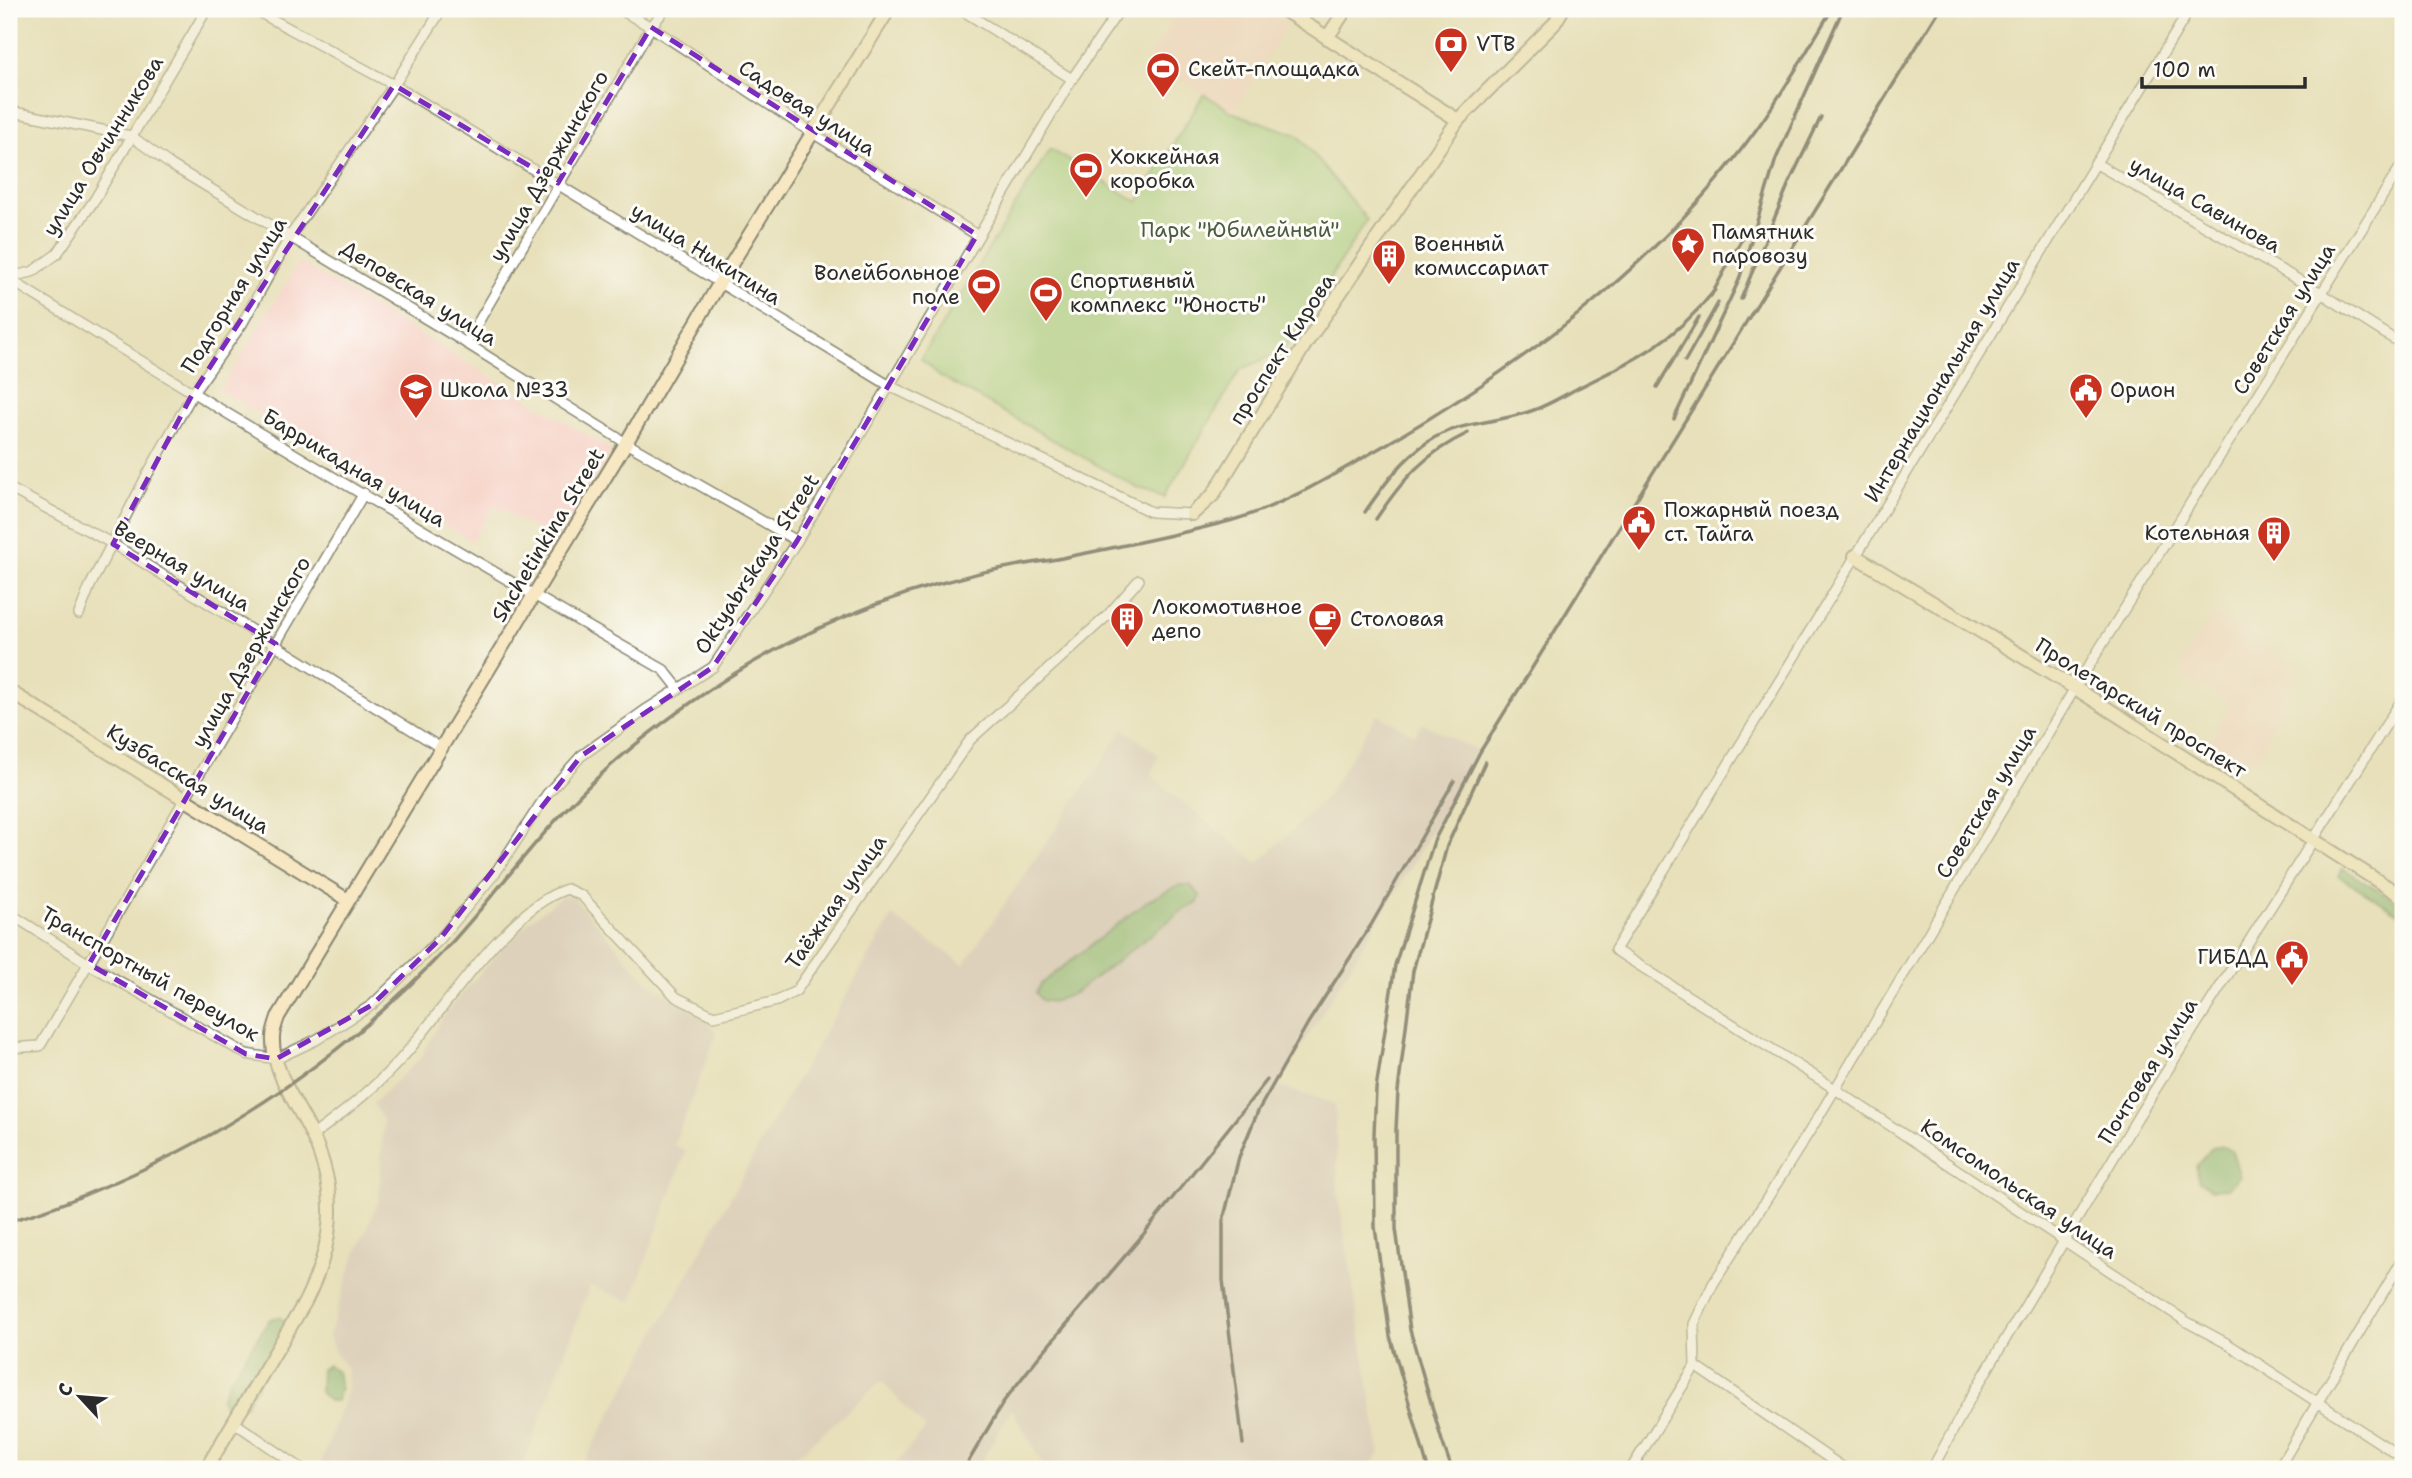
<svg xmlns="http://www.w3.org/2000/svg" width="2412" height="1478" font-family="'Shantell Sans',sans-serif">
<rect width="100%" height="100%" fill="#fdfcf7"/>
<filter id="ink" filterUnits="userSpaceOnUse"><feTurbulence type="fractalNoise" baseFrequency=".0143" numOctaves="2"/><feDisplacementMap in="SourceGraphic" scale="14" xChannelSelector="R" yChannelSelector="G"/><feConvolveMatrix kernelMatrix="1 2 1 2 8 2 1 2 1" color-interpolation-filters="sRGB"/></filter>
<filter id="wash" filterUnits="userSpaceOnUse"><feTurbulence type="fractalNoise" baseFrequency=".00686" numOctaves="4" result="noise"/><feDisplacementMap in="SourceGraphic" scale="28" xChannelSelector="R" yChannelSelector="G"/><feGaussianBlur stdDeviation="1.57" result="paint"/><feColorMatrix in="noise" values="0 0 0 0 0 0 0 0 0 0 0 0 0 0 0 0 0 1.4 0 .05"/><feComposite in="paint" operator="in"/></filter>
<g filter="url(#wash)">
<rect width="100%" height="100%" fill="#e7e0ba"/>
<g fill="#f6d1c5">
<path d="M1179,9H1266L1288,23L1234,113L1147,60Z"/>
<path d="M299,262L612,450L558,542L494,505L472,541L220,390Z"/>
<path d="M2214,612L2300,668L2255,764L2210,743L2229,703L2182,675V661Z"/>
</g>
<g fill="#d1bfbf">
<path d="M1377,714L1415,735L1422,723L1480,752L1278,1086L1335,1104L1338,1193L1380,1453L1369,1469H1045L1012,1409L977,1469H894L892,1468L925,1429L882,1381L782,1469H580L770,1126L892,916L964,964L1123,729L1159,755L1151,776L1258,863L1327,796Z"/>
<path d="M562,896H572L649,983L703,1017L717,1033L674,1145L686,1151L631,1302L590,1286L522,1469H319L348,1388L347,1369L335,1353L329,1336L352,1263L379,1200L383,1121L373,1103L421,1057L442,1018L495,956L529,921Z"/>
</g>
<path fill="#9ace7e" stroke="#627c54" stroke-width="2" d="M1204,94L1234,113L1298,135L1367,220L1284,350L1240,370L1165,497L1138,488L940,376L921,359L1050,149L1138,202Z"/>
<g fill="#7bb16d" stroke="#536e4c" stroke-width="2">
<path d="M2343,868L2403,906V916L2339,876Z"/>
<path d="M1179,885H1190L1200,895L1198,903L1183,910L1075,993L1053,1002L1041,1000L1036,993L1041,984L1147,901Z"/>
<path d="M2224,1146L2232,1151L2240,1177L2228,1188L2211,1189L2199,1181L2196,1166L2212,1148Z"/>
<path d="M279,1317L292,1326L244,1407L226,1408L221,1399L230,1379L270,1319Z"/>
<path d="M328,1365L337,1372L340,1387L337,1401H329L320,1392L321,1369Z"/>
</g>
</g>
<g filter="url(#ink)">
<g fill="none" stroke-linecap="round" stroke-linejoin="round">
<g stroke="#898672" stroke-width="12">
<g id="street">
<path d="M253,9L394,85L890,386L1151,512L1192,514"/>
<path d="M619,9L651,27L811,132L977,235"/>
<path d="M960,9L1072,79"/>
<path d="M2190,9L1615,950L1835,1089L2187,1322L2228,1344L2403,1458"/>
<path d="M9,111L131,136L171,165L466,343L626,443L797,541"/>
<path d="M2095,163L2321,293L2403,345"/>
<path d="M9,277L32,272L57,254L95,199L207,9"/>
<path d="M9,279C224,414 444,544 664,670L679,689"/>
<path d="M466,343L651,27L665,9"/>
<path d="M9,488L113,544L441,748"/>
<path d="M79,614L90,586L147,475L193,393L242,324L291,235L394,85L442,9"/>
<path d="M9,913L89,964L246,1054L276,1059L316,1040L372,1005L440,939L496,872L547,794L581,756L647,709L713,667L797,541L1072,79L1120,9"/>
<path d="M9,1048L40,1046L364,493"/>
<path d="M312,1136C347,1110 380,1084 408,1051C447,1005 510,907 567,889L582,896L676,997L714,1016L777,1001L796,991L970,740L1107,616L1139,580"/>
<path d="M1695,1366L1845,1469"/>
<path d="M235,1423L302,1469"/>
<path d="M1631,1469L1695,1366L1694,1324L1713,1284L1816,1121L2075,688L2403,163"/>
<path d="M1932,1469L1971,1397L2139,1115L2403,698"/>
<path d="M2278,1469L2403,1259"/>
</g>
</g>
<g stroke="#898672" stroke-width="16">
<g id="secondary">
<path d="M1282,9L1458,120"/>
<path d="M1327,38L1346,9"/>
<path d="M1192,514L1213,495L1306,343L1458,120L1554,24L1563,9"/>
<path d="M1855,556L2075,688L2403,897"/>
<path d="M9,691L348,900"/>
<path d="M206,1469L305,1302C333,1246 340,1196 313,1137C300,1107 271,1072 273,1037C273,1031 276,1023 278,1017L626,443L719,284L889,9"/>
</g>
</g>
<use href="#street" stroke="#fff" stroke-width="9"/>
<use href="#secondary" stroke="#f7e8c3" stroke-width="12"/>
<g stroke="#2b2b2b" stroke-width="3.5">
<path d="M1711,296L1746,231"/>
<path d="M1741,299L1789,183L1821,117"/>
<path d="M1685,361L1718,303"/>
<path d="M1657,387L1699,317"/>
<path d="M1674,419L1739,280L1776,159L1843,9"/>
<path d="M1365,512C1383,486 1402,459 1429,441C1457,422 1494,423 1525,413C1544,408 1561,397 1578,388C1637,359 1673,342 1715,290"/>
<path d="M1376,519C1403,479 1424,454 1468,433"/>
<path d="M9,1221C45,1212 81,1197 115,1182C244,1126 358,1044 453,941C493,897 529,847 571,804C618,754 672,714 729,677C798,633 888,595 968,576C997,568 1027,564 1057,559C1116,547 1175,536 1233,520C1288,504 1336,473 1385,445C1521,366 1652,269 1747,142C1779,100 1805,54 1832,9"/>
<path d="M1243,1444L1223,1280V1221L1239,1157L1258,1111L1308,1023L1371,925L1454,781"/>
<path d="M964,1469L1004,1401L1037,1359L1142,1236L1267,1080"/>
<path d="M1428,1469L1390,1336L1375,1227L1374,1134L1376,1089L1395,965L1434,841L1480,752L1940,9"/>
<path d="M1452,1469L1442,1441L1410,1330L1396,1229V1129L1398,1091L1413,971L1447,846L1485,762"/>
</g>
</g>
</g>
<path d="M0 0H2412V1478H0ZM651,27L977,235L797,541L713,667L581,756L440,939L372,1005L276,1059L246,1054L89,964L276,644L113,544L193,393L394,85L558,183Z" fill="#e7e0ba" fill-opacity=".55" fill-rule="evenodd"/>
<path fill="none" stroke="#7b2cbf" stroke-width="5" stroke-dasharray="14 9" stroke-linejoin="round" d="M651,27L977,235L797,541L713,667L581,756L440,939L372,1005L276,1059L246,1054L89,964L276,644L113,544L193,393L394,85L558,183Z"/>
<defs>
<g id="bank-pin" transform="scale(1.75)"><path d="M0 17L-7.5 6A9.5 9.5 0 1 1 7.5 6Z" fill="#c8321e" stroke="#fdfcf7"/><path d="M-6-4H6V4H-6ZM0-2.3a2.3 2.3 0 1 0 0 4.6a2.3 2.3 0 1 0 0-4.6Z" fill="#fff"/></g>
<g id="stadium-pin" transform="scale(1.75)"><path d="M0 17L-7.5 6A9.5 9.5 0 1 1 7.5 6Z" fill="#c8321e" stroke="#fdfcf7"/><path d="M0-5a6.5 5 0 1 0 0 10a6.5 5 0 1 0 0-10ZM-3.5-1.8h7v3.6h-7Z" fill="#fff"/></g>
<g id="sight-pin" transform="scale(1.75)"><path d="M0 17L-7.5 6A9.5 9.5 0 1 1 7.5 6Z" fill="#c8321e" stroke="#fdfcf7"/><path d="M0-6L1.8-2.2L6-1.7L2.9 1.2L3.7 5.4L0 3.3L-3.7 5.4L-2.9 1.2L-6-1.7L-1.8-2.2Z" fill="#fff"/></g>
<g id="building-pin" transform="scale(1.75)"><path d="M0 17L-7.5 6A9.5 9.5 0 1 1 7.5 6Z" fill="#c8321e" stroke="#fdfcf7"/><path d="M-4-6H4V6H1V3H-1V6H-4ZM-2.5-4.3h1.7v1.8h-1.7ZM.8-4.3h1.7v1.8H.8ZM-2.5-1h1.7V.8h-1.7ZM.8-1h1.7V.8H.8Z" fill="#fff"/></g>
<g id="school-pin" transform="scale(1.75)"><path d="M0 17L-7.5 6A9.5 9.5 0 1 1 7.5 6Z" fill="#c8321e" stroke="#fdfcf7"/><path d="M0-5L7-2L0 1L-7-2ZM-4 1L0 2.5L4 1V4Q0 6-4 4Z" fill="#fff"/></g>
<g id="civic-pin" transform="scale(1.75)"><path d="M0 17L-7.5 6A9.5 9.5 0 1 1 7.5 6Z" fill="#c8321e" stroke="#fdfcf7"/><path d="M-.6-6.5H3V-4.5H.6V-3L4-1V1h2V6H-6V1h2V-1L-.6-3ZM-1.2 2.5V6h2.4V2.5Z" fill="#fff"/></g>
<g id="cafe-pin" transform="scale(1.75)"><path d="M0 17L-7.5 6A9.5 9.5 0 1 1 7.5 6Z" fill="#c8321e" stroke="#fdfcf7"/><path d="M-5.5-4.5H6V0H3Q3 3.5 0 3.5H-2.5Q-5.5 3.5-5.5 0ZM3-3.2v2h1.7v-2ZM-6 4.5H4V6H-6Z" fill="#fff"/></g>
</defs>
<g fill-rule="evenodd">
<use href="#bank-pin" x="1451" y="44"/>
<use href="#stadium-pin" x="1163" y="69"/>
<use href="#stadium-pin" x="1086" y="169"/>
<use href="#sight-pin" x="1688" y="244"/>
<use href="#building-pin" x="1389" y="256"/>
<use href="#stadium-pin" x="984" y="285"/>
<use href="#stadium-pin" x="1046" y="293"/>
<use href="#school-pin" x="416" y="390"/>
<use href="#civic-pin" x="2086" y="390"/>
<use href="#civic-pin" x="1639" y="522"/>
<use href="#building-pin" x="2274" y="533"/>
<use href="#building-pin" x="1127" y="619"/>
<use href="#cafe-pin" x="1325" y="619"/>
<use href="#civic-pin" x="2292" y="957"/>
</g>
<g text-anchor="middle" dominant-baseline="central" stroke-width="6" stroke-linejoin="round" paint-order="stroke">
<g font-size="21" fill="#2b2b2b" stroke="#fdfcf7" text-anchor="start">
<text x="1476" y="44">VTB</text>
<text x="1188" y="69">Скейт-площадка</text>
<text x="1110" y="157">Хоккейная<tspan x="1110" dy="24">коробка</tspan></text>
<text x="1712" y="232">Памятник<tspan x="1712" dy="24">паровозу</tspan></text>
<text x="1414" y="244">Военный<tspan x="1414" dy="24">комиссариат</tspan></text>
<text x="960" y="273" text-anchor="end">Волейбольное<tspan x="960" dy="24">поле</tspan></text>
<text x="1070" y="281">Спортивный<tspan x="1070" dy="24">комплекс "Юность"</tspan></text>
<text x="440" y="390">Школа №33</text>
<text x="2110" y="390">Орион</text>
<text x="1664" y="510">Пожарный поезд<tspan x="1664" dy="24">ст. Тайга</tspan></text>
<text x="2250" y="533" text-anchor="end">Котельная</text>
<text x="1152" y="607">Локомотивное<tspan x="1152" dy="24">депо</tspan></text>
<text x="1350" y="619">Столовая</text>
<text x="2268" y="957" text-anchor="end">ГИБДД</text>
</g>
<g font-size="21" fill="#2b2b2b" stroke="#fdfcf7">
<text transform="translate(807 108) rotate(33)">Садовая улица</text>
<text transform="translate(103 146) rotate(-58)">улица Овчинникова</text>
<text transform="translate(549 166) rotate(-60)">улица Дзержинского</text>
<text transform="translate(2205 205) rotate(30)">улица Савинова</text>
<text transform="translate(706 254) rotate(32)">улица Никитина</text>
<text transform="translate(419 293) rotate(32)">Деповская улица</text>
<text transform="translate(234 295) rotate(-58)">Подгорная улица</text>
<text transform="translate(2284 319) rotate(-58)">Советская улица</text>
<text transform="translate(1282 349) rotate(-57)">проспект Кирова</text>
<text transform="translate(1942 380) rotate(-59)">Интернациональная улица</text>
<text transform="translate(354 468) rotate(31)">Баррикадная улица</text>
<text transform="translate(548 535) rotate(-59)">Shchetinkina Street</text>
<text transform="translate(757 564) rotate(-57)">Oktyabrskaya Street</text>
<text transform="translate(182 566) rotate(31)">Веерная улица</text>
<text transform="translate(251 652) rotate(-60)">улица Дзержинского</text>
<text transform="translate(2141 708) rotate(32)">Пролетарский проспект</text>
<text transform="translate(188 779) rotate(32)">Кузбасская улица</text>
<text transform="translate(1986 802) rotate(-59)">Советская улица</text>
<text transform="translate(836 902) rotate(-55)">Таёжная улица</text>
<text transform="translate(150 974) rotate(30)">Транспортный переулок</text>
<text transform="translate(2148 1071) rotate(-58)">Почтовая улица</text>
<text transform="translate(2019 1189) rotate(34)">Комсомольская улица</text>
</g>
<g font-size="21" fill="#4c5c44" stroke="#fdfcf7">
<text x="1240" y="230">Парк "Юбилейный"</text>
</g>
</g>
<rect width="2412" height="1478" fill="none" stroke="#fdfcf7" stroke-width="35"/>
<g transform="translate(80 1397) rotate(296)" stroke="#fdfcf7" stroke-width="5" paint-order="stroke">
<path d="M0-5L12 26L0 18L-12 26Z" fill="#2b2b2b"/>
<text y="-10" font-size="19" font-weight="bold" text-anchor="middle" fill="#2b2b2b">С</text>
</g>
<path d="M2142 77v10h163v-10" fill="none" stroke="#2b2b2b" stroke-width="3.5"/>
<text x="2153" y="77" font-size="21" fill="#2b2b2b" stroke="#fdfcf7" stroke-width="5" paint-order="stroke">100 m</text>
</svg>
